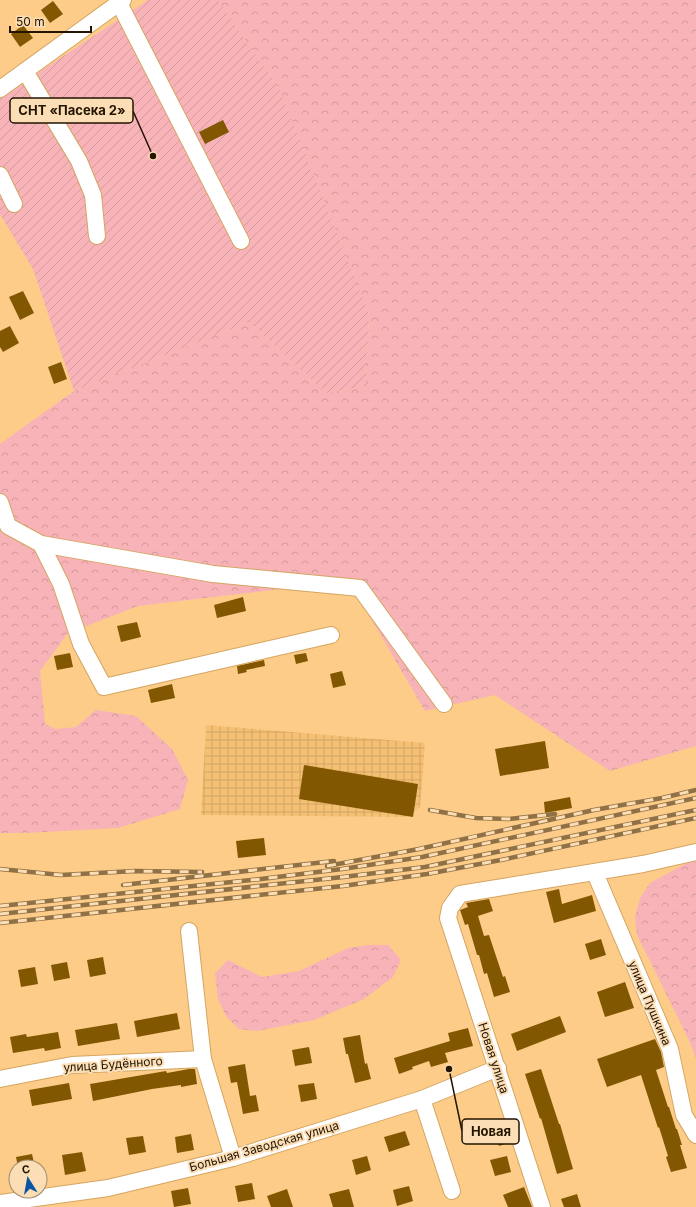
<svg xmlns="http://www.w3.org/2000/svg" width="696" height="1207" font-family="Inter,sans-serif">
<defs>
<pattern id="industrial-grid" width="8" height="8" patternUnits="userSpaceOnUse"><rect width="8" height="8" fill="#f5c073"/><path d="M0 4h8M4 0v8" fill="none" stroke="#d2a462"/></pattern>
<pattern id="forest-crowns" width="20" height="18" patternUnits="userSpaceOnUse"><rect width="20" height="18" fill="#f7b3b7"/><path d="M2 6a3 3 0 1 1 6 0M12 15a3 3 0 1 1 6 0" fill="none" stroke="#d3999c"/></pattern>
<pattern id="garden-furrows" width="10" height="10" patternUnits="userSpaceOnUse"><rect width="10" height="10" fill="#f7b3b7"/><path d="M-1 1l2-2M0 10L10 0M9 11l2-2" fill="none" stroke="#d3999c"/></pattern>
</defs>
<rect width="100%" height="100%" fill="#fdcc88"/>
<path fill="url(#industrial-grid)" d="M206,725L425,743L420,807L407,817L201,815Z"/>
<g fill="url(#forest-crowns)">
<path d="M218,0H696V746L610,771L495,695L425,711L349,581L138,606L68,633L40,671L45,724L55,729L76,727L96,710L136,716L172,749L188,780L180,809L118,828L25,833H0V444L74,391L249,322L326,393L366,386L369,314L280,90Z"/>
<path d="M696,858V1058L688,1038L637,935L635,917L640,898L650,883Z"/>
<path d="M368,945H388L401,960L393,977L364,999L314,1020L257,1031L239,1029L226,1016L218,999L215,973L228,960L262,977L299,971L348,948Z"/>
</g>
<path fill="url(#garden-furrows)" d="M148,0H218L280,90L369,314L366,386L326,393L249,322L74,391L33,269L0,214V98Z"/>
<g fill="#825702">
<path d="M53,1L63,14L50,23L41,10Z"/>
<path d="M23,25L33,38L20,47L11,34Z"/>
<path d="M223,120L229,132L205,144L199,132Z"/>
<path d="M23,291L34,313L20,320L9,297Z"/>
<path d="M10,326L19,343L3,352L0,347V331Z"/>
<path d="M61,362L67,379L54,384L48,367Z"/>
<path d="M243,597L246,611L217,618L214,605Z"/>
<path d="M137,622L141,637L121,642L117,626Z"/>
<path d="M70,653L73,667L57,670L54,656Z"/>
<path d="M306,653L308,661L296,664L294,655Z"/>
<path d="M264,660L265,666L246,670L247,672L238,674L237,666Z"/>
<path d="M342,671L346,685L333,688L330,674Z"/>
<path d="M172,684L175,698L151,703L148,690Z"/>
<path d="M545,741L549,768L500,776L495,749Z"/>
<path d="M304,765L418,784L413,817L299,799Z"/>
<path d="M570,797L572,808L545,813L544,802Z"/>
<path d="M264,838L266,855L238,858L236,841Z"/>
<path d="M559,889L562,904L592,895L596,911L554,923L546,892Z"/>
<path d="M489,899L493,911L478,916L484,936L489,935L503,977L505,976L510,992L494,997L487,973L484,974L479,955H477L468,924L465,925L460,910L468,907L466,903Z"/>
<path d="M601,939L606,955L590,960L585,944Z"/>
<path d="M103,957L106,974L90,977L87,960Z"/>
<path d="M67,962L70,978L54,981L51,965Z"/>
<path d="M35,967L38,984L21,987L18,970Z"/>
<path d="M625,982L634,1008L605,1017L597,992Z"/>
<path d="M177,1013L180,1029L137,1037L134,1021Z"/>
<path d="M560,1016L566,1032L517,1051L511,1034Z"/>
<path d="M117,1023L120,1039L78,1046L75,1030Z"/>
<path d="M468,1028L473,1046L445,1053L448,1062L431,1067L429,1061L412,1067L413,1069L399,1074L394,1058L450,1041L448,1033Z"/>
<path d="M58,1032L61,1048L45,1051L44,1048L13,1053L10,1037L26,1034L27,1037Z"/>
<path d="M360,1035L365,1064L367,1063L371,1079L355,1083L348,1054H346L343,1038Z"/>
<path d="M655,1039L661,1052L664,1067L656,1070L668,1107H669L676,1129H677L682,1145H680L687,1168L671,1172L666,1157L668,1156L659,1127L658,1128L641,1075L607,1087L597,1059Z"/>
<path d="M309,1047L312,1063L295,1066L292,1050Z"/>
<path d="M245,1064L250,1096L256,1095L259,1111L243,1114L237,1082L231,1083L228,1067Z"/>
<path d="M189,1069H195L197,1084L181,1087V1085L152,1089L93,1101L90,1084L166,1071L167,1073Z"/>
<path d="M541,1069L559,1124H560L573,1169L557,1174L541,1118L540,1119L525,1074Z"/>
<path d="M69,1083L72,1099L32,1106L29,1090Z"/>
<path d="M314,1083L317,1099L301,1102L298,1085Z"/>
<path d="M506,1127L511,1142L499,1146L494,1130Z"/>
<path d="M405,1131L410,1145L389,1152L384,1137Z"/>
<path d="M191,1134L194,1150L177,1153L175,1137Z"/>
<path d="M143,1136L146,1152L129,1155L126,1138Z"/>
<path d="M82,1152L86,1171L65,1175L62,1155Z"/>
<path d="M32,1154L35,1167H18L16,1157Z"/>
<path d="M367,1156L371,1170L356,1175L352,1160Z"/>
<path d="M507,1156L511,1172L495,1176L490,1160Z"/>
<path d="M252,1183L255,1199L238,1202L235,1186Z"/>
<path d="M409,1186L413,1201L397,1206L393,1190Z"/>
<path d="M524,1187L532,1207H508L503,1195Z"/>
<path d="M188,1188L191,1204L174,1207L171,1191Z"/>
<path d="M287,1189L293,1207H271L267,1196Z"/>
<path d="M349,1189L354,1207H333L329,1194Z"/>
<path d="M577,1194L581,1207H564L561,1199Z"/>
</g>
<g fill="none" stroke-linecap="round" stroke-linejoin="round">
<g stroke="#d4a561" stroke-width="18">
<g id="minor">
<path d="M119,3L241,241"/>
<path d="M25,71L79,161L93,195L97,236"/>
<path d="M0,89L123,0"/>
<path d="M0,175L14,204"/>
<path d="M0,502L8,526L41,544L61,584L81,644L104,687L331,635"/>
<path d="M41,544L213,574L360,588L444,704"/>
<path d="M595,873L670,1049L684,1115L696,1135"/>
<path d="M189,931L203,1059L233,1158"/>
<path d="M0,1079L72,1065L203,1059"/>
<path d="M422,1099L452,1191"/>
<path d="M0,1203L108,1188L233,1158L422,1099L498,1068"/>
<path d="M542,1207L448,918L450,908L460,894L643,864L696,852"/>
</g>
</g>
<use href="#minor" stroke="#fff" stroke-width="16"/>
<g stroke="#907045" stroke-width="4.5">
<g id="rail">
<path d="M430,810L476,818L509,819L555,814"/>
<path d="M327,866L419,849L594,810L662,798L696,790"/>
<path d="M0,869L61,875L135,871L202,872"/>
<path d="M123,885L334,861"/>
<path d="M0,906L261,879L342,869L422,857L696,798"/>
<path d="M0,914L343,877L425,867L696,810"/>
<path d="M0,923L343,886L427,874L506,859L696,818"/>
</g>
</g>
<use href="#rail" stroke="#fbdeb6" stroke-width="3" stroke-dasharray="9" stroke-linecap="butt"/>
</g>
<g text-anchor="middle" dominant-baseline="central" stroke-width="4" stroke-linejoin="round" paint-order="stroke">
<g font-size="12" fill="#221401" stroke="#fbdeb6">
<text transform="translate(650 1003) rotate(67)">улица Пушкина</text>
<text transform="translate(494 1058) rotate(72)">Новая улица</text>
<text transform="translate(113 1064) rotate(-4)">улица Будённого</text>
<text transform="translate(264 1146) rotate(-16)">Большая Заводская улица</text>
</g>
</g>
<path fill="none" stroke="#221401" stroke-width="1.5" d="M153 156L133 111M449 1069L462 1131"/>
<g fill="#221401" stroke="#fbdeb6" stroke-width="1.5">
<circle cx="153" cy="156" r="4"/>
<circle cx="449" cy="1069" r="4"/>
</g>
<g fill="#fbdeb6" stroke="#221401" stroke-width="1.5">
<rect x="10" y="98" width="123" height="25" rx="4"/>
<rect x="462" y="1119" width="57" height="25" rx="4"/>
</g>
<g font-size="13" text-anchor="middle" font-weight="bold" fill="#221401">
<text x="72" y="115">СНТ «Пасека 2»</text>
<text x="491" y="1136">Новая</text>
</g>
<g transform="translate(28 1179) rotate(349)"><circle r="19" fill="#fbdeb6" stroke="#a48d6e"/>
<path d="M0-3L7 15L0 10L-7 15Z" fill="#0954a3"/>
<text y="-6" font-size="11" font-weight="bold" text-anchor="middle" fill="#221401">С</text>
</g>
<path d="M10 26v6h81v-6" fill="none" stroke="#221401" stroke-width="2"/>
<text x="16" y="26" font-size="12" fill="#221401" stroke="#fbdeb6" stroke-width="3" paint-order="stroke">50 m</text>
</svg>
